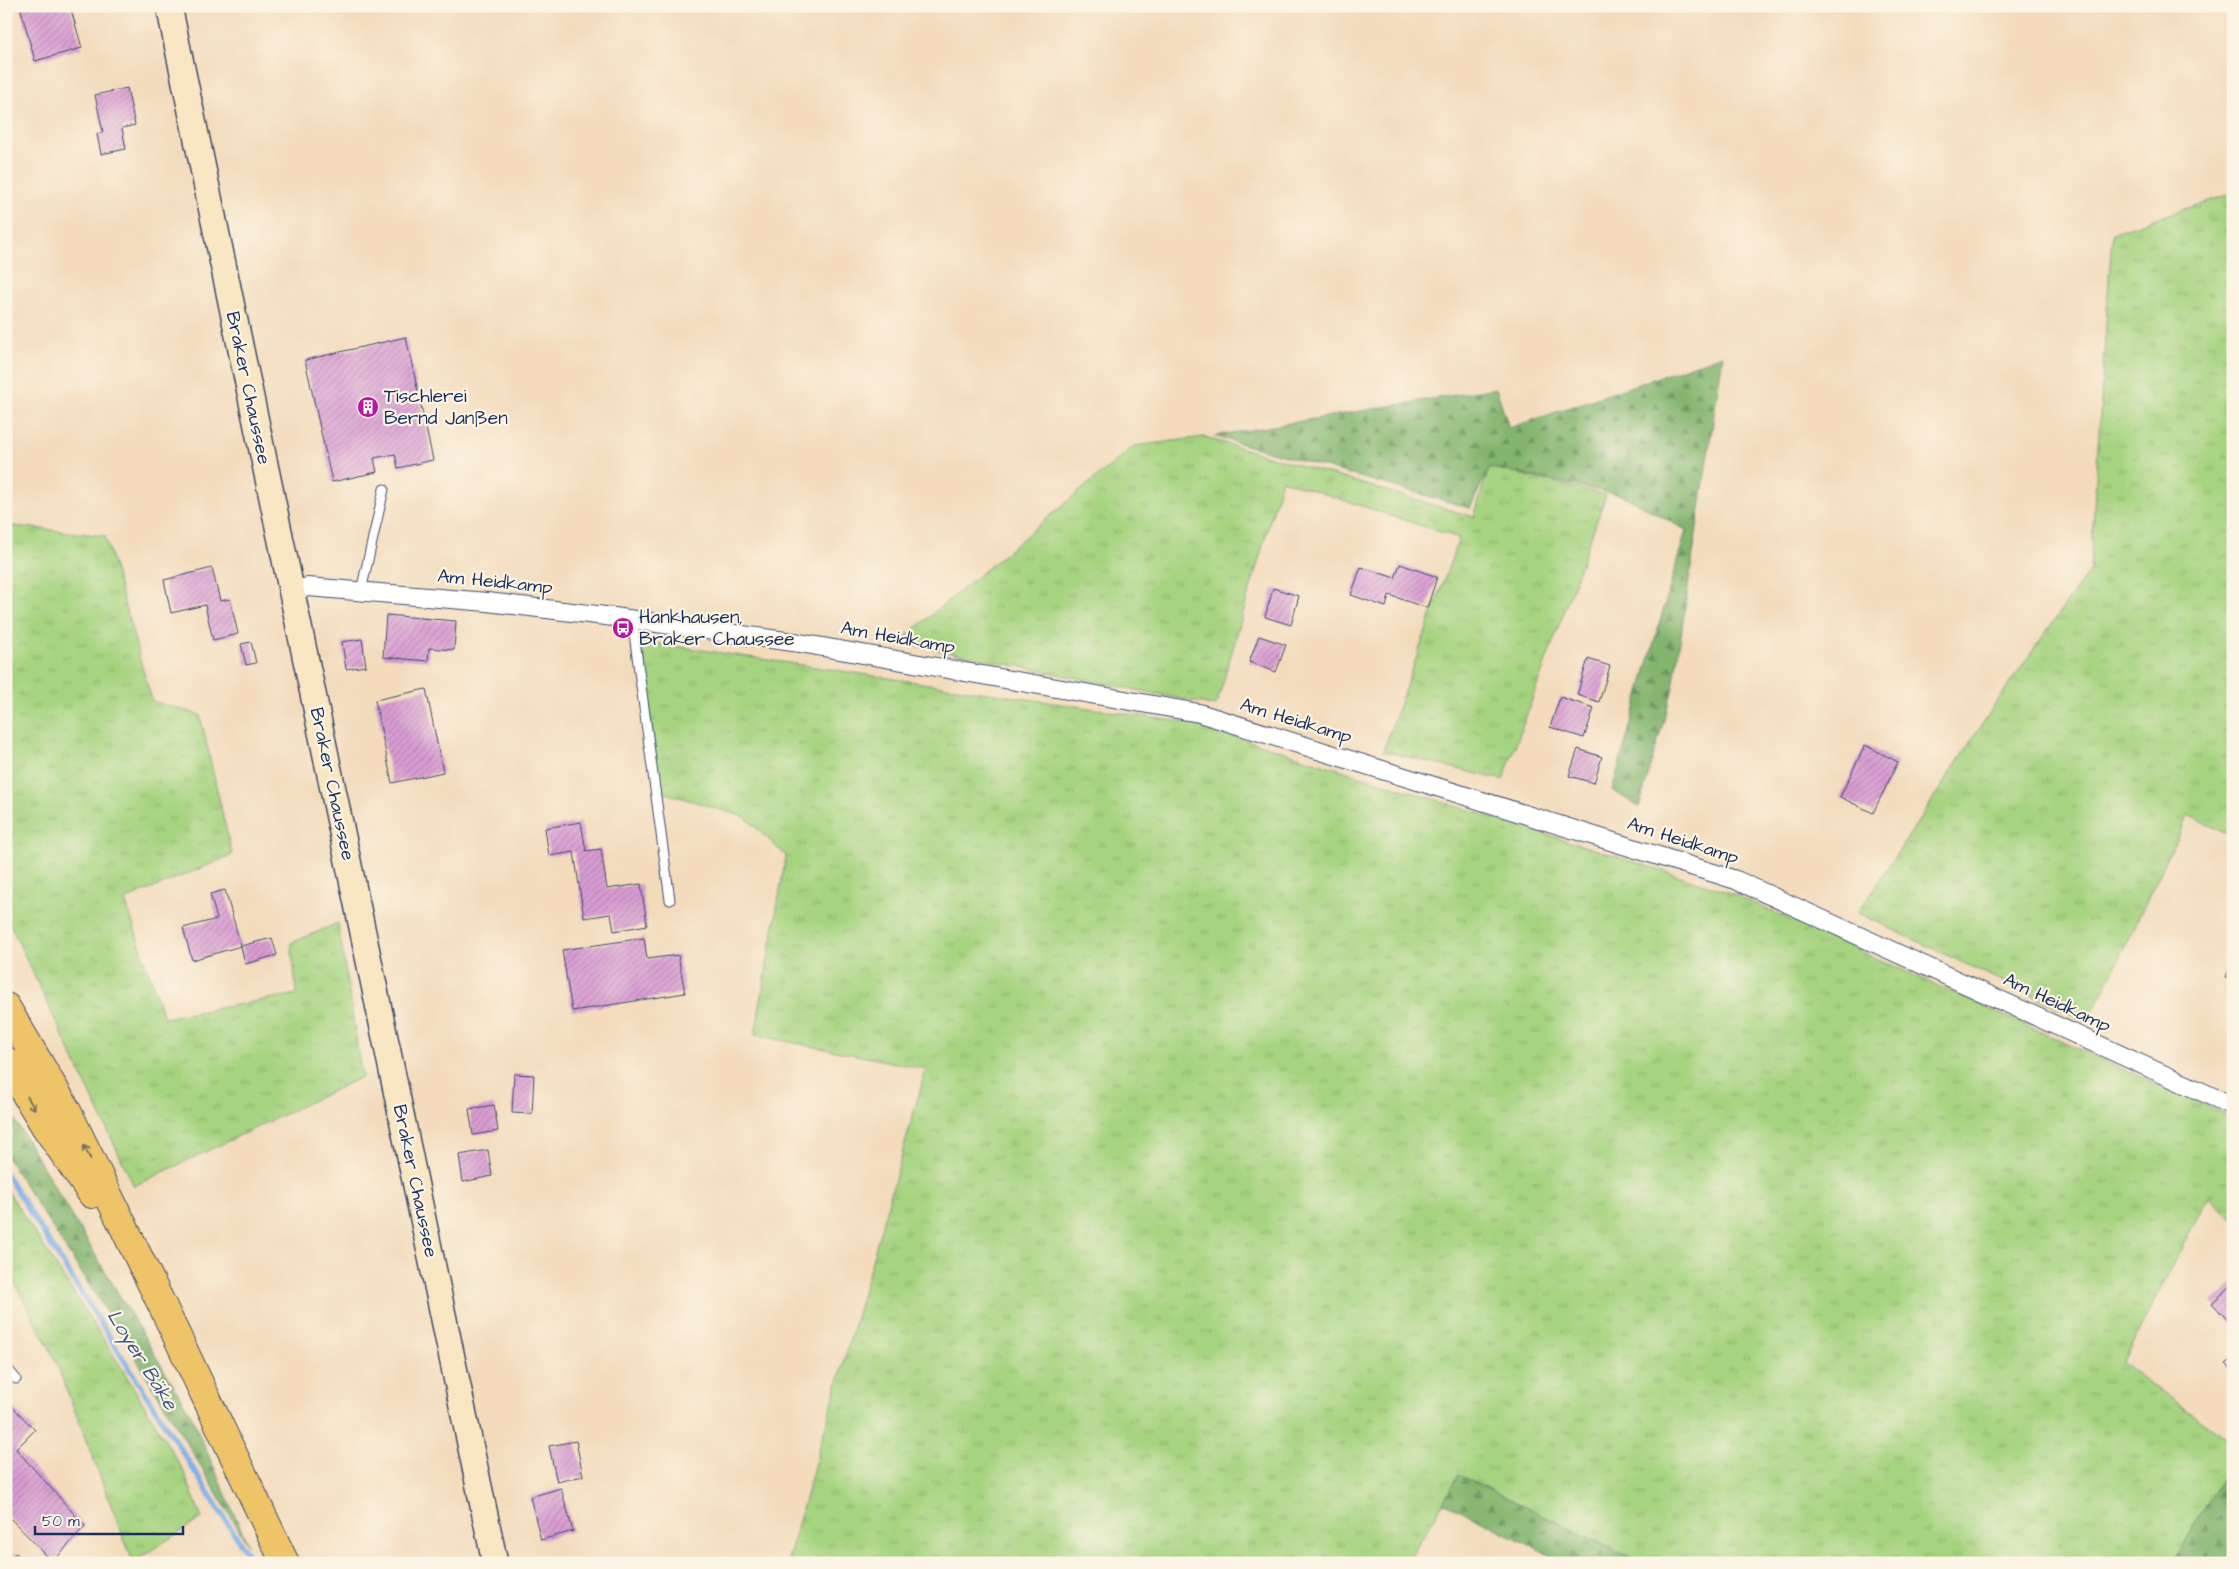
<svg xmlns="http://www.w3.org/2000/svg" width="2239" height="1569" font-family="'Architects Daughter',sans-serif">
<defs>
<pattern id="grass-tufts" width="24" height="20" patternUnits="userSpaceOnUse" patternTransform="scale(1.25)"><rect width="24" height="20" fill="#a6d37f"/><path d="M3 7l-1-3M5 7V3M7 7l1-3M15 17l-1-3M17 17v-4M19 17l1-3" fill="none" stroke="#8eb570"/></pattern>
<pattern id="forest-firs" width="22" height="20" patternUnits="userSpaceOnUse" patternTransform="scale(1.25)"><rect width="22" height="20" fill="#84b56e"/><path d="M5 1l3.5 6h-7zM16 11l3.5 6h-7z" fill="#6b945e"/></pattern>
<pattern id="building-hatch" width="6" height="6" patternUnits="userSpaceOnUse" patternTransform="scale(1.25)"><rect width="6" height="6" fill="#da9dd3"/><path d="M-1 1l2-2M0 6l6-6M5 7l2-2" fill="none" stroke="#b080ae"/></pattern>
</defs>
<rect width="100%" height="100%" fill="#fcf5e5"/>
<filter id="ink" filterUnits="userSpaceOnUse"><feTurbulence type="fractalNoise" baseFrequency=".02" numOctaves="2"/><feDisplacementMap in="SourceGraphic" scale="10" xChannelSelector="R" yChannelSelector="G"/><feConvolveMatrix kernelMatrix="1 2 1 2 8 2 1 2 1" color-interpolation-filters="sRGB"/></filter>
<filter id="wash" filterUnits="userSpaceOnUse"><feTurbulence type="fractalNoise" baseFrequency=".0096" numOctaves="4" result="noise"/><feDisplacementMap in="SourceGraphic" scale="20" xChannelSelector="R" yChannelSelector="G"/><feGaussianBlur stdDeviation="1.12" result="paint"/><feColorMatrix in="noise" values="0 0 0 0 0 0 0 0 0 0 0 0 0 0 0 0 0 1.4 0 .05"/><feComposite in="paint" operator="in"/></filter>
<g filter="url(#wash)">
<rect width="100%" height="100%" fill="#f3dbbc"/>
<g fill="url(#grass-tufts)" stroke="#60816e">
<path d="M2233,193V837L2188,815L2088,1022L1858,913L1998,700L2090,570L2112,233Z"/>
<path d="M1204,437L1474,517L1489,467L1606,495L1503,780L1383,751L1459,538L1282,480L1216,706L899,642L1134,446Z"/>
<path d="M6,525L105,536L152,701L200,715L232,855L125,900L164,1018L297,994L291,943L338,923L362,1077L134,1186L6,916Z"/>
<path d="M642,641L1195,724L1724,890L2233,1118V1220L2208,1196L2123,1363L2233,1443V1459L2173,1563H1641L1460,1475L1407,1563H787L926,1069L755,1035L786,856L745,817L659,791Z"/>
<path d="M6,1188L123,1370L183,1470L202,1518L133,1562L54,1357L6,1267Z"/>
</g>
<g fill="url(#forest-firs)" stroke="#507266">
<path d="M1723,355L1673,688L1639,807L1612,790L1686,530L1624,496L1490,467L1470,508L1214,436L1496,388L1509,428Z"/>
<path d="M6,1105L191,1415L248,1545L128,1345L6,1156Z"/>
<path d="M2233,1459V1563H2173Z"/>
<path d="M1459,1474L1641,1563H1566L1443,1502Z"/>
</g>
<g fill="none" stroke-linecap="round" stroke-linejoin="round">
<path stroke="#7dafe9" stroke-width="5.5" d="M6,1174L246,1552L251,1563"/>
</g>
<g id="blocks">
<g fill="url(#building-hatch)">
<path d="M20,6H70L82,48L35,61Z"/>
<path d="M127,88L135,125L122,128L126,149L101,154L97,134L103,132L95,95Z"/>
<path d="M406,337L433,460L398,468L395,454L374,458L377,472L332,482L305,360Z"/>
<path d="M1400,564L1437,577L1427,608L1389,595L1386,607L1351,595L1361,567L1395,578Z"/>
<path d="M212,568L220,601L230,599L238,634L213,640L205,605L171,613L164,580Z"/>
<path d="M1273,588L1299,596L1291,625L1265,617Z"/>
<path d="M386,615L456,621L454,650L429,648L428,661L383,657Z"/>
<path d="M1259,636L1286,645L1276,672L1249,662Z"/>
<path d="M362,639L366,666L346,669L342,642Z"/>
<path d="M251,642L256,663L246,665L241,644Z"/>
<path d="M1588,659L1610,666L1599,702L1577,695Z"/>
<path d="M426,689L443,772L392,783L375,700Z"/>
<path d="M1560,697L1594,708L1584,738L1550,727Z"/>
<path d="M1865,745L1898,762L1873,813L1840,797Z"/>
<path d="M1578,749L1602,757L1594,783L1569,776Z"/>
<path d="M581,822L586,851L601,849L607,889L641,884L647,925L614,931L611,914L584,918L574,852L549,856L545,828Z"/>
<path d="M225,890L241,946L192,960L183,928L217,919L210,894Z"/>
<path d="M272,938L277,955L245,964L241,946Z"/>
<path d="M644,938L647,959L678,955L685,993L572,1011L562,950Z"/>
<path d="M2233,961V980L2226,977Z"/>
<path d="M514,1074L534,1075L532,1114L512,1113Z"/>
<path d="M494,1105L498,1131L473,1135L469,1109Z"/>
<path d="M488,1150L492,1176L463,1182L459,1155Z"/>
<path d="M2233,1284V1326L2212,1303Z"/>
<path d="M2233,1359V1371L2226,1364Z"/>
<path d="M6,1400L35,1430L16,1449L85,1526L53,1562L6,1514Z"/>
<path d="M576,1441L583,1476L557,1482L549,1446Z"/>
<path d="M561,1488L573,1531L541,1540L530,1497Z"/>
<path d="M16,1553L26,1563H6Z"/>
</g>
</g>
</g>
<g filter="url(#ink)">
<use href="#blocks" fill-opacity="0" stroke="#3b496c" stroke-width="1"/>
<g fill="none" stroke-linecap="round" stroke-linejoin="round">
<g stroke="#3b496c" stroke-width="11">
<g id="lane">
<path d="M361,591L384,489"/>
<path d="M632,619L670,900"/>
<path d="M6,1367L16,1379"/>
</g>
</g>
<g stroke="#3b496c" stroke-width="20">
<path id="street" d="M291,591L308,587L487,602L614,617L800,643L1199,713L1736,880L2233,1106"/>
</g>
<g stroke="#3b496c" stroke-width="28">
<path id="secondary" d="M169,6L495,1563"/>
</g>
<g stroke="#3b496c" stroke-width="30">
<g id="highway">
<path d="M6,1007L66,1109L162,1305L285,1563"/>
<path d="M6,1061L45,1126L92,1194"/>
</g>
</g>
<use href="#lane" stroke="#fff" stroke-width="9"/>
<use href="#street" stroke="#fff" stroke-width="18"/>
<use href="#secondary" stroke="#f9e7c3" stroke-width="25"/>
<use href="#highway" stroke="#efc469" stroke-width="28"/>
</g>
<defs><path id="oneway-shaft" d="M-6 0H5M1.5-3L5.5 0L1.5 3" fill="none" stroke-width="1.6" stroke-linecap="round" stroke-linejoin="round" transform="scale(1.25)"/></defs>
<g stroke="#7a7263">
<use href="#oneway-shaft" transform="translate(31 1103) rotate(59)"/>
<use href="#oneway-shaft" transform="translate(87 1152) rotate(-116)"/>
</g>
</g>
<defs>
<g id="building-disc" transform="scale(1.125)"><circle r="9.5" fill="#b5179e" stroke="#fcf5e5"/><path d="M-4-6H4V6H1V3H-1V6H-4ZM-2.5-4.3h1.7v1.8h-1.7ZM.8-4.3h1.7v1.8H.8ZM-2.5-1h1.7V.8h-1.7ZM.8-1h1.7V.8H.8Z" fill="#fff"/></g>
<g id="bus-disc" transform="scale(1.125)"><circle r="9.5" fill="#b5179e" stroke="#fcf5e5"/><path d="M-5-6H5V4H4V6H2V4H-2V6H-4V4H-5ZM-3.5-4V0h7V-4ZM-3.5 1.2v1.5H-2V1.2ZM2 1.2v1.5H3.5V1.2Z" fill="#fff"/></g>
</defs>
<g fill-rule="evenodd">
<use href="#building-disc" x="368" y="407"/>
<use href="#bus-disc" x="623" y="628"/>
</g>
<g text-anchor="middle" dominant-baseline="central" stroke-width="4.5" stroke-linejoin="round" paint-order="stroke">
<g font-size="19" fill="#1b2f5e" stroke="#fcf5e5">
<text transform="translate(248 388) rotate(78)">Braker Chaussee</text>
<text transform="translate(495 582) rotate(6)">Am Heidkamp</text>
<text transform="translate(898 638) rotate(10)">Am Heidkamp</text>
<text transform="translate(1296 721) rotate(17)">Am Heidkamp</text>
<text transform="translate(332 784) rotate(78)">Braker Chaussee</text>
<text transform="translate(1683 841) rotate(18)">Am Heidkamp</text>
<text transform="translate(2057 1003) rotate(25)">Am Heidkamp</text>
<text transform="translate(415 1181) rotate(78)">Braker Chaussee</text>
</g>
<g font-size="19" fill="#1b2f5e" stroke="#fcf5e5" text-anchor="start">
<text x="384" y="396">Tischlerei<tspan x="384" dy="22">Bernd Janßen</tspan></text>
<text x="639" y="617">Hankhausen,<tspan x="639" dy="22">Braker Chaussee</tspan></text>
</g>
<g font-size="20" font-style="italic" fill="#385588" stroke="#fcf5e5">
<text transform="translate(142 1360) rotate(58)">Loyer Bäke</text>
</g>
</g>
<rect width="2239" height="1569" fill="none" stroke="#fcf5e5" stroke-width="25"/>
<path d="M35 1526v8h148v-8" fill="none" stroke="#1b2f5e" stroke-width="2.5"/>
<text x="42" y="1526" font-size="15" fill="#1b2f5e" stroke="#fcf5e5" stroke-width="4" paint-order="stroke">50 m</text>
</svg>
